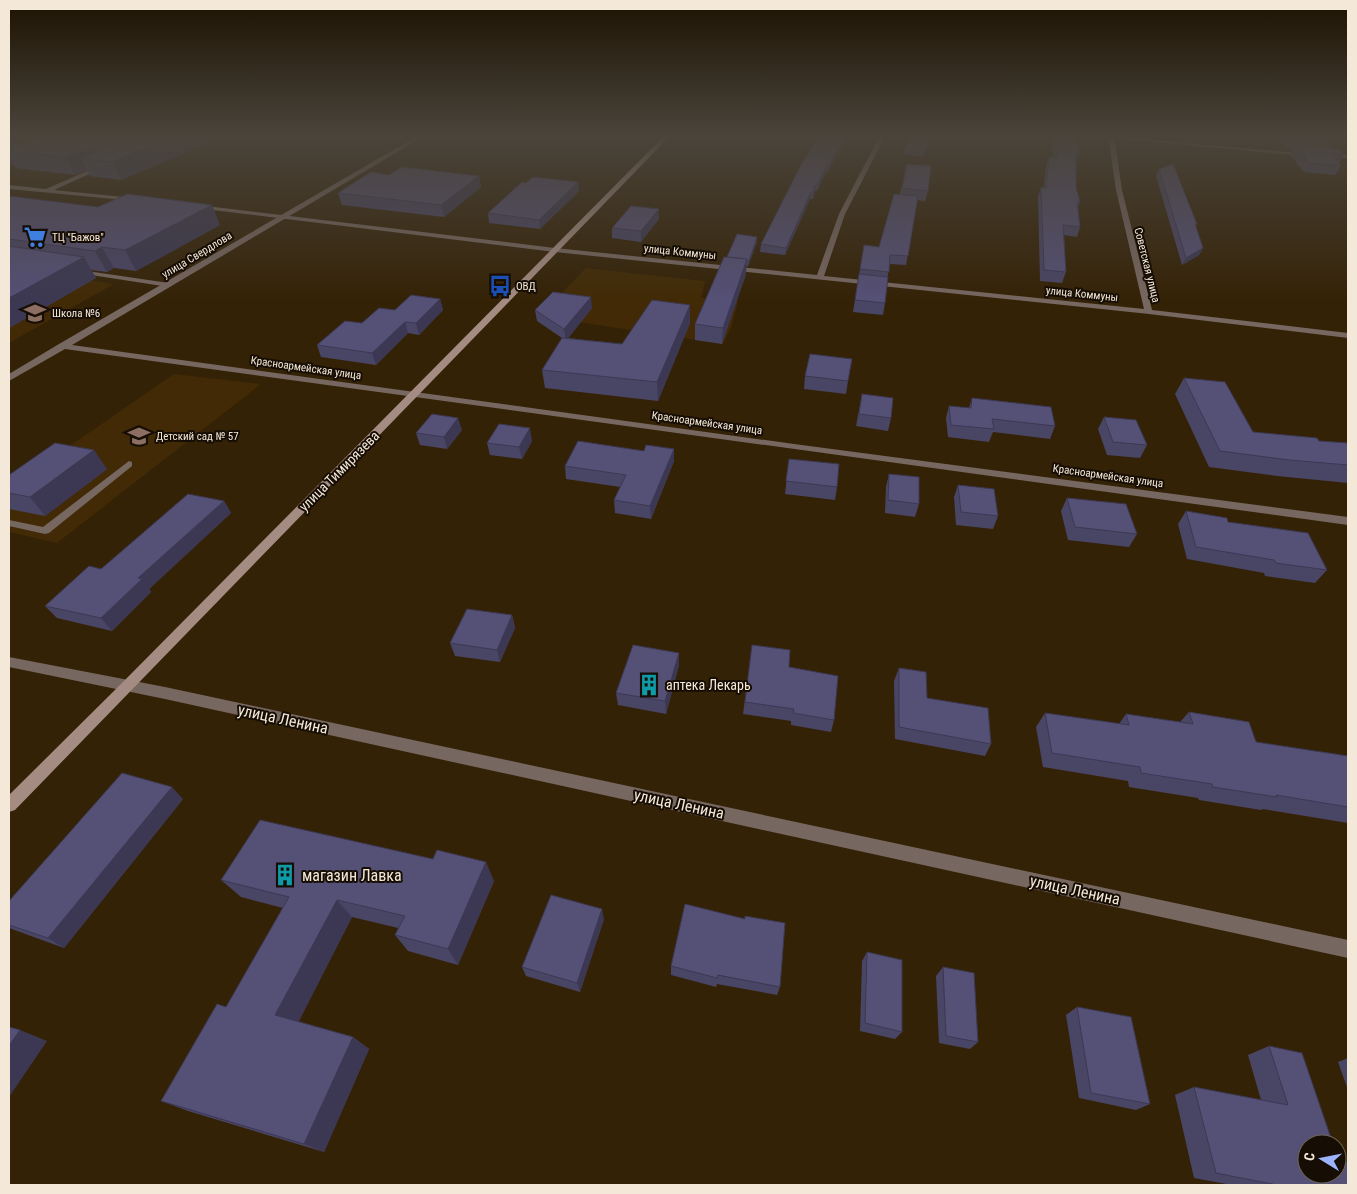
<svg xmlns="http://www.w3.org/2000/svg" width="1357" height="1194" font-family="'Roboto Condensed',sans-serif">
<rect width="100%" height="100%" fill="#342206"/>
<g fill="#412a05">
<path d="M9,268L114,284L9,343Z"/>
<path d="M586,268L705,281L701,298L738,302L731,328L723,344L539,316Z"/>
<path d="M174,374L261,384L57,543L9,532V488Z"/>
</g>
<g fill="none" stroke-linecap="round" stroke-linejoin="round">
<g fill="#776761" fill-rule="evenodd">
<path d="M1077,135H1095L1309,154L1306,156Z"/>
<path d="M1327,153L1348,155V158L1325,156Z"/>
<path d="M80,270L169,283L172,285L169,287L78,273L77,272Z"/>
<path d="M129,461L132,462V466L49,533L45,534L9,526V520L43,527Z"/>
</g>
<g fill="#776761" fill-rule="evenodd">
<path d="M419,135H426L72,345L794,444L1348,517V525L65,349L9,381V374L59,344Z"/>
<path d="M880,135H886L845,214L824,276L1144,309L1116,190L1108,135H1114L1122,190L1152,310L1348,333V338L1149,314L555,252L551,250L555,248L817,275L839,214Z"/>
</g>
<g fill="#776761" fill-rule="evenodd">
<path d="M1344,135H1348V139L1346,138Z"/>
<path d="M103,164L105,167L54,190L133,198L135,199V201L9,189V185L46,189Z"/>
<path d="M198,205L555,248L559,250L555,252L196,208L195,207Z"/>
<path d="M9,657L165,687L1348,940V958L165,699L9,667Z"/>
</g>
<path fill="#a58c82" fill-rule="evenodd" d="M665,135H671L15,810L9,812V795L123,682Z"/>
</g>
<g fill="#494565">
<path d="M9,135L20,145L48,135H227L121,180L90,176L87,170L75,175L16,168L14,165L9,166Z"/>
<path d="M433,135H467L462,138Z"/>
<path d="M699,135H760L756,140L699,138Z"/>
<path d="M933,135L923,157L903,154L904,150Z"/>
<path d="M1052,135H1076L1080,152L1076,161V187L1080,202L1078,207L1080,227L1077,237L1064,235L1066,272L1062,283L1040,281L1038,197L1041,187L1044,188L1046,166L1049,157H1053L1051,144L1053,139Z"/>
<path d="M1275,135H1321L1331,145L1329,148L1344,154L1339,163L1341,166L1335,175L1304,172L1290,155L1294,149L1285,148Z"/>
<path d="M835,158L828,172H826L817,191H815L813,199H810L785,255L760,252L761,244L802,163Z"/>
<path d="M907,164L928,191L925,201L917,200L906,265L889,264L885,303L883,315L853,312L864,245L879,247L900,194Z"/>
<path d="M1159,169L1197,224L1196,226L1203,248L1199,255L1182,265L1156,176Z"/>
<path d="M389,175L479,176L481,187L444,217L342,205L338,193Z"/>
<path d="M578,182L579,191L540,229L489,223L488,213Z"/>
<path d="M9,196L220,225L136,271L114,268L107,272L91,270L96,278L9,328Z"/>
<path d="M659,219L641,242L612,238V228Z"/>
<path d="M757,237V242L748,266H746V274L722,344L695,340V324L727,257Z"/>
<path d="M440,299L443,310L419,335L408,333L376,365L321,357L317,345L395,310Z"/>
<path d="M592,308L568,338L622,344L690,323L658,401L545,388L542,370L562,338L537,321L535,310Z"/>
<path d="M805,376L848,381L846,394L804,389Z"/>
<path d="M1184,378L1253,432L1319,441L1348,443V483L1277,476L1209,467L1175,394Z"/>
<path d="M862,394L891,418L888,431L856,426Z"/>
<path d="M972,398L1055,426L1050,439L993,432L989,442L948,437L946,418L949,406L969,408Z"/>
<path d="M1104,417L1147,445L1140,458L1107,455L1098,429Z"/>
<path d="M462,430L447,449L420,445L416,433Z"/>
<path d="M532,441L522,459L490,455L487,443Z"/>
<path d="M674,449V461L651,519L615,513L614,500L620,487L566,479L565,466Z"/>
<path d="M789,459L837,487L835,500L785,494Z"/>
<path d="M107,469L45,516L9,509V475Z"/>
<path d="M889,474L919,504L915,517L885,513L886,487Z"/>
<path d="M958,485L998,516L993,529L956,525L954,497Z"/>
<path d="M1067,498L1137,534L1129,547L1068,540L1061,511Z"/>
<path d="M224,501L231,513L149,589L151,592L112,631L57,618L45,606L101,569Z"/>
<path d="M1186,511L1228,522L1327,570L1315,583L1265,576L1264,573L1187,559L1178,524Z"/>
<path d="M512,615L515,628L500,662L455,656L450,643Z"/>
<path d="M752,645L789,667L834,720L831,732L791,725V721L743,714Z"/>
<path d="M679,665L666,714L618,705L616,693Z"/>
<path d="M899,668L927,698L991,744L985,756L895,739L894,681Z"/>
<path d="M1189,712L1256,742L1348,756V823L1263,809L1261,810L1199,800L1198,798L1129,787L1128,781L1043,767L1036,727L1045,713L1119,724L1126,714L1180,722Z"/>
<path d="M183,799L64,948L9,928V901Z"/>
<path d="M221,880L494,881L458,965L408,951L395,935L398,928L352,917L298,1022L353,1037L369,1049L324,1152L188,1111L161,1101L226,1007L283,908L241,897Z"/>
<path d="M604,919L580,992L526,976L522,967Z"/>
<path d="M867,952L902,1032L895,1039L860,1031L862,961Z"/>
<path d="M671,966L780,987L777,995L717,984L716,987L671,975Z"/>
<path d="M943,967L978,1042L970,1049L939,1043L936,976Z"/>
<path d="M1077,1007L1150,1104L1136,1110L1079,1098L1066,1015Z"/>
<path d="M1269,1046L1339,1161L1348,1185H1232L1194,1178L1175,1095L1194,1087L1261,1100L1248,1055Z"/>
<path d="M1348,1058V1090L1338,1062Z"/>
</g>
<g fill="#3c3853">
<path d="M9,135H14L24,152L9,151Z"/>
<path d="M121,135H169L81,158L87,170L75,175L66,157Z"/>
<path d="M179,135H227L121,180L112,162Z"/>
<path d="M462,135H467L462,138Z"/>
<path d="M757,135H760L756,140Z"/>
<path d="M848,135H851L835,158L828,172L829,165L836,151Z"/>
<path d="M932,135H933L923,157L924,152Z"/>
<path d="M9,156L14,165L9,166Z"/>
<path d="M827,165L826,172L817,191L818,184Z"/>
<path d="M479,176L481,187L444,217L441,205Z"/>
<path d="M578,182L579,191L540,229L539,220Z"/>
<path d="M816,184L815,191L813,199V192Z"/>
<path d="M811,192L810,199L785,255L786,248Z"/>
<path d="M212,205L220,225L136,271L125,250Z"/>
<path d="M659,209V219L641,242V231Z"/>
<path d="M757,237V242L748,266L749,261Z"/>
<path d="M102,247L114,268L107,272L95,251Z"/>
<path d="M1203,248L1199,255L1182,265L1186,258Z"/>
<path d="M84,257L96,278L9,328V298Z"/>
<path d="M747,259L746,274L722,344L723,328Z"/>
<path d="M591,297L592,308L566,341L564,329Z"/>
<path d="M440,299L443,310L419,335L416,323Z"/>
<path d="M690,305V323L658,401L657,382Z"/>
<path d="M405,322L408,333L376,365L372,353Z"/>
<path d="M458,418L462,430L447,449L444,437Z"/>
<path d="M530,428L532,441L522,459L519,447Z"/>
<path d="M674,449V461L651,519L650,506Z"/>
<path d="M94,450L107,469L45,516L30,497Z"/>
<path d="M224,501L231,513L149,589L151,592L112,631L101,618L138,578Z"/>
<path d="M512,615L515,628L500,662L497,650Z"/>
<path d="M679,653V665L666,714L665,701Z"/>
<path d="M172,787L183,799L64,948L48,938Z"/>
<path d="M486,862L494,881L458,965L448,949Z"/>
<path d="M337,900L352,917L295,1029L275,1015Z"/>
<path d="M602,909L604,919L580,992L577,983Z"/>
<path d="M20,1030L47,1041L9,1097V1046Z"/>
<path d="M353,1037L369,1049L324,1152L304,1144Z"/>
</g>
<g fill="#555076" stroke="#3c3853">
<path d="M48,135H121L66,157L9,151V149Z"/>
<path d="M138,135H179L112,162L81,158Z"/>
<path d="M820,135H848L836,151L829,165H827L818,184H816L813,192H811L786,248L761,244L802,163Z"/>
<path d="M911,135H932L924,152L904,150Z"/>
<path d="M1054,135H1076L1080,152H1076V187L1080,202H1077L1080,227L1063,225L1066,272L1044,270L1041,187L1046,188L1049,157L1057,158Z"/>
<path d="M1283,135H1321L1331,145L1288,142Z"/>
<path d="M1295,146L1339,149L1344,154L1332,153L1341,166L1309,163Z"/>
<path d="M907,164L931,166L928,191L902,188Z"/>
<path d="M1173,164L1197,224H1195L1203,248L1186,258L1159,169Z"/>
<path d="M402,167L479,176L441,205L338,193L371,172L389,175Z"/>
<path d="M533,177L578,182L539,220L488,213L522,182L526,183Z"/>
<path d="M127,194L212,205L125,250L102,247L95,251L9,239V196L98,207Z"/>
<path d="M894,194L918,196L908,256L890,255L889,272L860,269L864,245L879,247Z"/>
<path d="M631,206L659,209L641,231L612,228Z"/>
<path d="M737,234L757,237L749,261L746,260L747,259L727,257Z"/>
<path d="M9,246L84,257L9,298Z"/>
<path d="M724,257L747,259L723,328L695,324Z"/>
<path d="M859,274L888,277L885,303L855,300Z"/>
<path d="M553,292L591,297L564,329L535,310Z"/>
<path d="M411,295L440,299L416,323L405,322L372,353L317,345L345,321L362,323L379,308L395,310Z"/>
<path d="M652,300L690,305L657,382L542,370L562,338L622,344Z"/>
<path d="M810,354L852,359L848,381L805,376Z"/>
<path d="M1184,378L1225,382L1253,432L1317,438L1319,441L1348,443V465L1289,460L1220,451Z"/>
<path d="M862,394L893,398L891,418L859,414Z"/>
<path d="M972,398L1051,407L1055,426L992,419L994,429L951,425L949,406L971,408Z"/>
<path d="M432,414L458,418L444,437L416,433Z"/>
<path d="M1104,417L1136,420L1147,445L1113,442Z"/>
<path d="M499,424L530,428L519,447L487,443Z"/>
<path d="M578,441L644,451L646,445L674,449L650,506L614,500L626,475L565,466Z"/>
<path d="M55,443L94,450L30,497L9,493V475Z"/>
<path d="M789,459L839,464L837,487L786,481Z"/>
<path d="M889,474L919,477V504L888,500Z"/>
<path d="M958,485L994,489L998,516L961,512Z"/>
<path d="M188,494L224,501L138,578L142,579L101,618L45,606L89,566L101,569Z"/>
<path d="M1067,498L1126,504L1137,534L1075,527Z"/>
<path d="M1186,511L1227,518L1228,522L1308,533L1327,570L1276,563L1274,560L1196,547Z"/>
<path d="M467,609L512,615L497,650L450,643Z"/>
<path d="M633,645L679,653L665,701L616,693Z"/>
<path d="M752,645L790,650L789,667L838,676L834,720L793,713L794,709L745,702Z"/>
<path d="M899,668L926,672L927,698L988,708L991,744L899,727Z"/>
<path d="M1189,712L1249,722L1256,742L1348,756V807L1276,795L1277,797L1213,787L1212,784L1141,773L1140,767L1052,753L1045,713L1129,725L1126,714L1193,724Z"/>
<path d="M122,773L172,787L48,938L9,925V901Z"/>
<path d="M260,820L433,859L437,850L486,862L448,949L395,935L405,916L337,900L275,1015L353,1037L304,1144L161,1101L217,1004L226,1007L289,897L221,880Z"/>
<path d="M551,895L602,909L577,983L522,967Z"/>
<path d="M685,904L745,919V916L785,923L780,987L718,975L717,978L671,966Z"/>
<path d="M867,952L902,960V1032L865,1023Z"/>
<path d="M943,967L974,973L978,1042L946,1036Z"/>
<path d="M1077,1007L1131,1017L1150,1104L1091,1093Z"/>
<path d="M9,1027L20,1030L9,1046Z"/>
<path d="M1269,1046L1302,1053L1333,1144H1307V1174H1337V1155L1339,1161L1348,1162V1185H1277L1216,1173L1194,1087L1288,1105Z"/>
</g>
<linearGradient id="sky" x2="0" y2="1"><stop stop-color="#1d1303"/><stop offset="0.45" stop-color="#4a443b"/><stop offset="1" stop-color="#4a443b" stop-opacity="0"/></linearGradient>
<rect width="1357" height="302" fill="url(#sky)"/>
<defs>
<g id="supermarket-bare" transform="scale(1.725)"><path d="M-6-5.5h2.5l.6 2H6L4.5 2H-2.5L-4.4-4H-6ZM-1.5 3.2a1.3 1.3 0 1 0 .1 0ZM3 3.2a1.3 1.3 0 1 0 .1 0Z" fill="#3f7fe0" stroke="#160d04" stroke-width="2.5" paint-order="stroke"/></g>
<g id="bus-bare" transform="scale(1.725)"><path d="M-5-6H5V4H4V6H2V4H-2V6H-4V4H-5ZM-3.5-4V0h7V-4ZM-3.5 1.2v1.5H-2V1.2ZM2 1.2v1.5H3.5V1.2Z" fill="#1a4fb4" stroke="#160d04" stroke-width="2.5" paint-order="stroke"/></g>
<g id="school-bare" transform="scale(1.725)"><path d="M0-5L7-2L0 1L-7-2ZM-4 1L0 2.5L4 1V4Q0 6-4 4Z" fill="#8d6e63" stroke="#160d04" stroke-width="2.5" paint-order="stroke"/></g>
<g id="building-bare" transform="scale(1.725)"><path d="M-4-6H4V6H1V3H-1V6H-4ZM-2.5-4.3h1.7v1.8h-1.7ZM.8-4.3h1.7v1.8H.8ZM-2.5-1h1.7V.8h-1.7ZM.8-1h1.7V.8H.8Z" fill="#0f9aa8" stroke="#160d04" stroke-width="2.5" paint-order="stroke"/></g>
</defs>
<g fill-rule="evenodd">
<use href="#supermarket-bare" x="35" y="237"/>
<use href="#bus-bare" x="500" y="286"/>
<use href="#school-bare" x="35" y="313"/>
<use href="#school-bare" x="139" y="436"/>
<use href="#building-bare" x="649" y="685"/>
<use href="#building-bare" x="285" y="875"/>
</g>
<g text-anchor="middle" dominant-baseline="central" stroke-width="4" stroke-linejoin="round" paint-order="stroke">
<g font-size="11" fill="#f4e8d8" stroke="#160d04" text-anchor="start">
<text x="52" y="237">ТЦ "Бажов"</text>
<text x="516" y="286">ОВД</text>
<text x="52" y="313">Школа №6</text>
<text x="156" y="436">Детский сад № 57</text>
</g>
<g font-size="11" fill="#f4e8d8" stroke="#160d04">
<text transform="translate(680 252) rotate(6)">улица Коммуны</text>
<text transform="translate(197 255) rotate(-31)">улица Свердлова</text>
<text transform="translate(1147 265) rotate(76)">Советская улица</text>
<text transform="translate(1082 294) rotate(6)">улица Коммуны</text>
<text transform="translate(306 368) rotate(8)">Красноармейская улица</text>
<text transform="translate(707 423) rotate(8)">Красноармейская улица</text>
<text transform="translate(1108 476) rotate(8)">Красноармейская улица</text>
</g>
<g font-size="14" fill="#f4e8d8" stroke="#160d04">
<text transform="translate(339 471) rotate(-45)">улица Тимирязева</text>
</g>
<g font-size="14" fill="#f4e8d8" stroke="#160d04" text-anchor="start">
<text x="666" y="685">аптека Лекарь</text>
</g>
<g font-size="16" fill="#f4e8d8" stroke="#160d04">
<text transform="translate(283 719) rotate(12)">улица Ленина</text>
<text transform="translate(679 804) rotate(12)">улица Ленина</text>
<text transform="translate(1075 890) rotate(12)">улица Ленина</text>
</g>
<g font-size="16" fill="#f4e8d8" stroke="#160d04" text-anchor="start">
<text x="302" y="875">магазин Лавка</text>
</g>
</g>
<rect width="1357" height="1194" fill="none" stroke="#f4e8d8" stroke-width="20"/>
<g transform="translate(1322 1159) rotate(280)"><circle r="24" fill="#160d04" stroke="#6f6559"/>
<path d="M0-4L9 19L0 12L-9 19Z" fill="#9cb4fd"/>
<text y="-8" font-size="14" font-weight="bold" text-anchor="middle" fill="#f4e8d8">С</text>
</g>
</svg>
